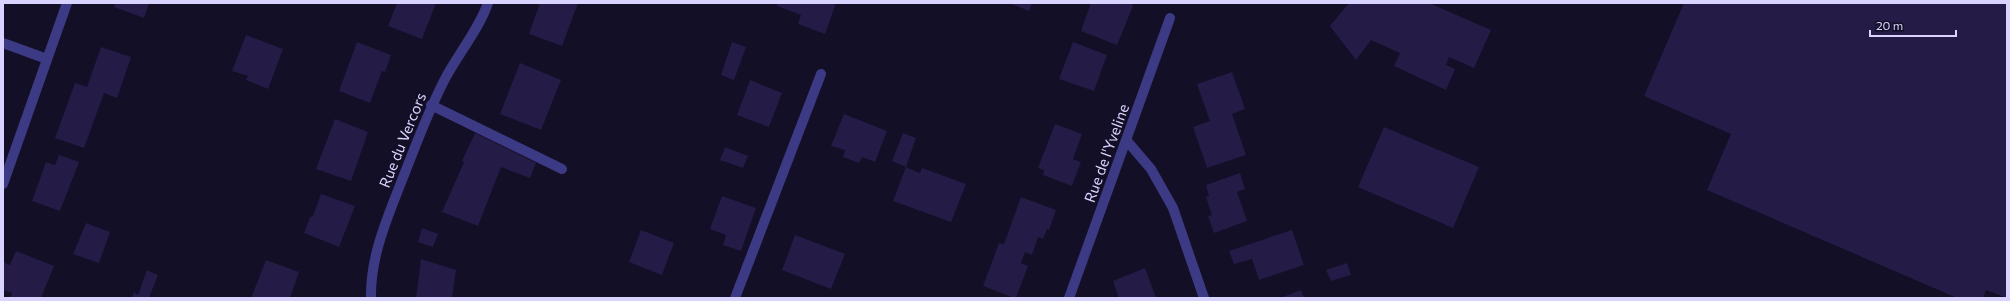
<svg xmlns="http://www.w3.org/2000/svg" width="2010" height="301" font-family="Commissioner,sans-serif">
<rect width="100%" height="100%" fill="#130f26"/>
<g fill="#241b47">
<path d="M115,3H149L144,18L114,7Z"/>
<path d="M397,3H436L422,39L388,26Z"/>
<path d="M540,3H578L562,46L529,34Z"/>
<path d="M778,3H836L825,34L798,24L801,15L777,6Z"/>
<path d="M1009,3H1032L1029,11Z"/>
<path d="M1091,3H1130L1133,6L1117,45L1081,31Z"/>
<path d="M1349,3H1429L1491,30L1474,68L1449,57L1446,65L1455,69L1446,90L1394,66L1400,53L1371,40L1356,60L1330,26Z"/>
<path d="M1684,3H2007V298L1986,290L1983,298H1957L1707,190L1731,134L1644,96Z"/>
<path d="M246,35L283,49L268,89L246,80L248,76L232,71Z"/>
<path d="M357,42L391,55L385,72L382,71L370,103L339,91Z"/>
<path d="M732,42L746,47L734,80L721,75Z"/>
<path d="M1073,42L1107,55L1094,91L1059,79Z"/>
<path d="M101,47L131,57L117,98L104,93L84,148L55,138L75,83L87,87Z"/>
<path d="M520,63L561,80L541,130L500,114Z"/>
<path d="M1232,72L1245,109L1232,114L1246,155L1207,168L1193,127L1210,121L1197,84Z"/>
<path d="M750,80L782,93L769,127L737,115Z"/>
<path d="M844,114L887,131L875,162L862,157L859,163L843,157L845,150L831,146Z"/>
<path d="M335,119L368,132L351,181L316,169Z"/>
<path d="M1055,124L1082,134L1073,159L1081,162L1072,186L1043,175L1044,170L1038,168Z"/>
<path d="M1384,127L1479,167L1453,228L1358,187Z"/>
<path d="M475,133L536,163L530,178L501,167L478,226L442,212L464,162L462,161Z"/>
<path d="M903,133L916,138L906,167L892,161Z"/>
<path d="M725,147L748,156L743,168L720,160Z"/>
<path d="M59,155L79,162L60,211L32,201L46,162L55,165Z"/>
<path d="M906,167L920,173L922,168L966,184L951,222L893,201Z"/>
<path d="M1240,173L1245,189L1237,192L1247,221L1214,233L1208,216L1212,215L1206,197L1209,196L1206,185Z"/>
<path d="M321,194L355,206L339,247L304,233L310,217L313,216Z"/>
<path d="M722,196L756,208L741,251L723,245L726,235L710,229Z"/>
<path d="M1021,197L1056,210L1049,230L1047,229L1043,239L1038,237L1032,255L1025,252L1021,263L1028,266L1016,298H1014L983,286L999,243L1004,244Z"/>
<path d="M86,223L110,232L99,263L73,254Z"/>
<path d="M422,228L438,234L433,247L418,242Z"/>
<path d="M641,230L674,243L662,275L629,262Z"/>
<path d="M1292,230L1304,265L1259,280L1252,259L1234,264L1229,251Z"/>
<path d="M795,235L845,254L831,289L782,270Z"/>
<path d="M16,251L54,266L41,298H10L12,293L3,290V262L10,265Z"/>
<path d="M421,259L456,270L452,298H416Z"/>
<path d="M266,260L299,272L290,298H251Z"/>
<path d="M1347,263L1351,275L1331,281L1326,270Z"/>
<path d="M1145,268L1156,298H1119L1113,281Z"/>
<path d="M147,270L158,275L149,298L132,297L134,292L138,295Z"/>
<path d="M1301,290L1304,298H1280Z"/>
</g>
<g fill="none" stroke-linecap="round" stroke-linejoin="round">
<g stroke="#3d3a85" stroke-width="10">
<path d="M431,105L562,169"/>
<path d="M735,298L821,74"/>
</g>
<g stroke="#3d3a85" stroke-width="10">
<path d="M3,43L47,59"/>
<path d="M1127,141L1151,169L1173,208L1204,298"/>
<path d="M3,184L67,3"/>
<path d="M371,298C370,255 389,214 404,175C417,142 429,109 446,77C459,53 479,29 488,3"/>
<path d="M1069,298L1170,18"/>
</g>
</g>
<g text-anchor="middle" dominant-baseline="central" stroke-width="3.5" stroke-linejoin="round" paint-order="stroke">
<g font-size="15" fill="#d9d4ff" stroke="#130f26">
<text transform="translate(402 140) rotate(-68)">Rue du Vercors</text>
<text transform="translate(1106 153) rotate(-70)">Rue de l'Yveline</text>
</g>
</g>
<rect width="2010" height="301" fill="none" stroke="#d9d4ff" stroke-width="8"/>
<path d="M1870 30v6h86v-6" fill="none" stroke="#d9d4ff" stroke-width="2"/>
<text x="1876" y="30" font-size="12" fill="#d9d4ff" stroke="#130f26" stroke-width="3" paint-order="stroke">20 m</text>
</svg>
